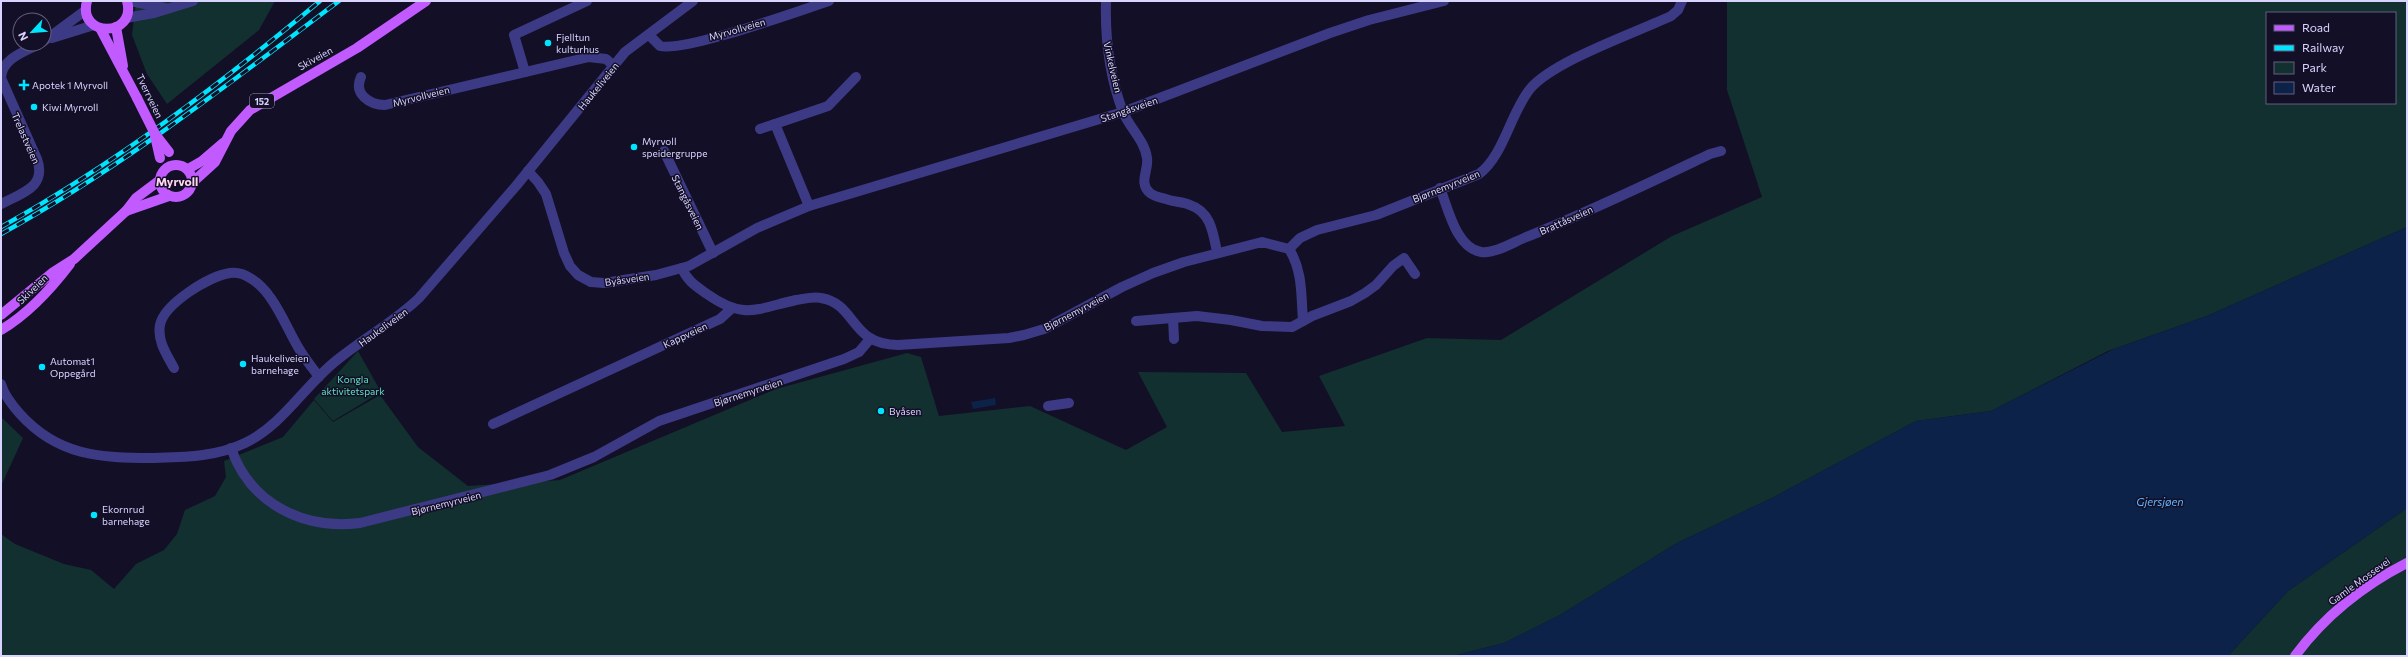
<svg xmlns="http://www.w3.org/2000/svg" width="2408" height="657" font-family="Commissioner,sans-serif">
<rect width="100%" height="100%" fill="#130f26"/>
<g fill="#12302f" fill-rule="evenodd">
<path d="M136,1H275L259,30L167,104L147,74L132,35Z"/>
<path d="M1727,1H2407V227L2207,316L2108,351L1991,411L1916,421L1774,497L1677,543L1560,615L1504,643L1453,656H1V534L15,544L64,564L91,570L114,589L136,564L164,550L177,534L185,510L215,496L226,477L224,461L283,437L314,400L333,422L380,395L418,447L468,486L560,480L776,389L907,353L921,357L939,416L1030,406L1126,450L1167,427L1138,372L1246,373L1282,432L1345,426L1319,376L1427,338L1501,340L1672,236L1762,197L1727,90ZM2267,13H2395V103H2267Z"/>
<path d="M358,351L381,392L333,421L314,399Z"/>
<path d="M1,417L23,438L1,486Z"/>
<path d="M2407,508V656H2228L2288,591Z"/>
</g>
<g fill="#0c2248">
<path d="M2407,227V508L2288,591L2228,656H1453L1504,643L1560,615L1677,543L1774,497L1916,421L1991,411L2114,349L2207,316Z"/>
<path d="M995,398L996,405L973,409L971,402Z"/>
</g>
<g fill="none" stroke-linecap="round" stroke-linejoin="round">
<g stroke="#3d3a85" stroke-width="10">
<path d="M130,1L165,8"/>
<path d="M1106,1C1105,37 1110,78 1123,112C1129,127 1145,141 1147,158C1149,170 1138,183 1150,193C1155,197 1163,198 1169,200C1176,202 1184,202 1190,205C1211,212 1213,233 1217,252"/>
<path d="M126,18L154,13L193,1"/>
<path d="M649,35L660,46C686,52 798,11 829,1"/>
<path d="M52,38L94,25"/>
<path d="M44,41L86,10"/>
<path d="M525,72L514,35L587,1"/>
<path d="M1,77C3,58 24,52 39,44"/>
<path d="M361,77C353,94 370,105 385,105L589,57L606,59L614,66"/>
<path d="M1,78L37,159C47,187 22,193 1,204"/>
<path d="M775,124L828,106L856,77"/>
<path d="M760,129L775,124L809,206"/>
<path d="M664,151L713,253"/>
<path d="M528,171L538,182L546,194L564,253L570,266L578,275L591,282L604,283L656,275L689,266L757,228L809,206L1123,112L1330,33L1369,20L1444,1"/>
<path d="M1440,188C1448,208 1456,248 1481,252C1494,254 1512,243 1524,238C1587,213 1649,183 1710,154L1721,151"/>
<path d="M1289,249L1300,238L1317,230L1376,215L1479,174C1504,155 1510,114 1530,89C1553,61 1635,33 1671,16L1678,10L1682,1"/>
<path d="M682,268C687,281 696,286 707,294C744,320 756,309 796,300C804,299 813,296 821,298C857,304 850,345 898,345L1009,338L1024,335L1044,329L1122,287L1153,273L1184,262L1262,242L1289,249C1303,271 1301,296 1303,321"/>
<path d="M1173,318L1174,339"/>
<path d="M1136,321L1197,316L1231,320L1262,326L1292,327L1312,316L1351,301L1365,293L1376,285L1393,266L1404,258L1415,274"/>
<path d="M174,368C167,355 157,341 160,325C164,304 209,276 230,273C237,272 244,274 250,278C273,291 285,325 298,347C304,358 312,367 319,377"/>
<path d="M1,384C4,395 12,405 20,414C58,456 100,458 153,458C184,457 216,457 245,443C284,424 304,386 337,360C364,338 394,322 419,298L516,186L625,52L693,1"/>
<path d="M1048,406L1069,403"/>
<path d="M493,424L720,319L731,309"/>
<path d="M231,448C250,504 304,530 360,523L550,475L594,457L659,421L844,359L859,352L870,339"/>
</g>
<g stroke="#c25bff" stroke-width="10">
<path d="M87,1C77,38 137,38 127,1"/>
<path d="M116,27L123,66"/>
<path d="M100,28L137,98"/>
<circle cx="176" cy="181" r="16"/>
<path d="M188,169L202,161L223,143"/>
<path d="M193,182L215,162L231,131L250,110L357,48L426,1"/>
<path d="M126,211L169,196"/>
<path d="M1,315L52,273L74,259L126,211L136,198L160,180"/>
<path d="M1,330C28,314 51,289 70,264"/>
<path d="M2295,656C2324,617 2364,585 2407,563"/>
</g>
<g stroke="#00e5ff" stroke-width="4.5">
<g id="rail">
<path d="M1,227C116,163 219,85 320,1"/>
<path d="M1,234C123,167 228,84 339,1"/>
</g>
</g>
<use href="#rail" stroke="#130f26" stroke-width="3" stroke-dasharray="9" stroke-linecap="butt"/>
<g stroke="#c25bff" stroke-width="10">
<path d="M137,98L155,134L169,152"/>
<path d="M155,136L160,158"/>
</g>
</g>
<g fill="#00e5ff" stroke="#130f26" stroke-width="1.5">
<circle cx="548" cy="43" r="4"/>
<path d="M22 79h4v4h4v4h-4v4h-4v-4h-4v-4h4z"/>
<circle cx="34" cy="107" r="4"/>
<circle cx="634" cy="147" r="4"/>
<circle cx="243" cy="364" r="4"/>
<circle cx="42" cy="367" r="4"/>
<circle cx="881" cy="411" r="4"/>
<circle cx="94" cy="515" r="4"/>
</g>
<g text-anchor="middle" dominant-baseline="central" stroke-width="3" stroke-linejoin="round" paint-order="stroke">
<rect fill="#130f26" stroke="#9e99be" stroke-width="1" x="250" y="94" width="24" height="14" rx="3"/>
<g font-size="9" font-weight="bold" fill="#d9d4ff">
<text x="262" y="101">152</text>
</g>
<g font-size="10" fill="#d9d4ff" stroke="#130f26">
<text transform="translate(737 29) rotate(-16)">Myrvollveien</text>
<text transform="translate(315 58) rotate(-29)">Skiveien</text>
<text transform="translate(1113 67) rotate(77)">Vinkelveien</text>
<text transform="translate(598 86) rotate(-51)">Haukeliveien</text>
<text transform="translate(150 96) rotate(64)">Tverrveien</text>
<text transform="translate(421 96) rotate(-14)">Myrvollveien</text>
<text transform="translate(1129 109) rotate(-19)">Stangåsveien</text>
<text transform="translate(26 138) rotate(66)">Trelastveien</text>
<text transform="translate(1446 186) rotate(-22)">Bjørnemyrveien</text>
<text transform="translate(688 202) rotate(64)">Stangåsveien</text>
<text transform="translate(1566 220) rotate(-24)">Brattåsveien</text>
<text transform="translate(627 279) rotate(-8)">Byåsveien</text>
<text transform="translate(32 289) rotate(-44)">Skiveien</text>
<text transform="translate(1076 311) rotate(-28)">Bjørnemyrveien</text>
<text transform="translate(383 327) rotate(-36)">Haukeliveien</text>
<text transform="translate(685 335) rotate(-25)">Kappveien</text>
<text transform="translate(748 392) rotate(-18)">Bjørnemyrveien</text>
<text transform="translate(446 503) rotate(-14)">Bjørnemyrveien</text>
<text transform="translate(2359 581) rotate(-36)">Gamle Mossevei</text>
</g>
<g font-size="10" fill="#d9d4ff" stroke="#130f26" text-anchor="start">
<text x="556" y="37">Fjelltun<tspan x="556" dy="12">kulturhus</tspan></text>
<text x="32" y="85">Apotek 1 Myrvoll</text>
<text x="42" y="107">Kiwi Myrvoll</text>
<text x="642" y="141">Myrvoll<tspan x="642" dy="12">speidergruppe</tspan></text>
<text x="251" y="358">Haukeliveien<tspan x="251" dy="12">barnehage</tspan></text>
<text x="50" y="361">Automat1<tspan x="50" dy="12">Oppegård</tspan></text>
<text x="889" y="411">Byåsen</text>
<text x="102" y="509">Ekornrud<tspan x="102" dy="12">barnehage</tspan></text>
</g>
<g font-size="10" fill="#5fe0c0" stroke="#130f26">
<text x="353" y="379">Kongla<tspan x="353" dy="12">aktivitetspark</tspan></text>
</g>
<g font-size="11" font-style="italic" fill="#62b6ff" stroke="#130f26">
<text x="2160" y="501">Gjersjøen</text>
</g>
<g font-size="12" font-weight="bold" fill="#ffd6f0" stroke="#130f26">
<text x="177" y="181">Myrvoll</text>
</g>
</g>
<rect width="2408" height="657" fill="none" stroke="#d9d4ff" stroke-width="4"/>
<rect x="2266" y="12" width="130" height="92" fill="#130f26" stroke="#625e7d"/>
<rect x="2274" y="25" width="20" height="6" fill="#c25bff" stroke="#625e7d"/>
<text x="2302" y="32" font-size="12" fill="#d9d4ff">Road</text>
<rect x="2274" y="45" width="20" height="6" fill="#00e5ff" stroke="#625e7d"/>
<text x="2302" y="52" font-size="12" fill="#d9d4ff">Railway</text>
<rect x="2274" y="62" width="20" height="12" fill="#12302f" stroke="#625e7d"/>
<text x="2302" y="72" font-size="12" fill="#d9d4ff">Park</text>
<rect x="2274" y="82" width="20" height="12" fill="#0c2248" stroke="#625e7d"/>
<text x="2302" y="92" font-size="12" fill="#d9d4ff">Water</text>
<g transform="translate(32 32) rotate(244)"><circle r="19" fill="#130f26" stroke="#625e7d"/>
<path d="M0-3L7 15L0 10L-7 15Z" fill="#00e5ff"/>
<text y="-6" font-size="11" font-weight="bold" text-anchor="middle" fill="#d9d4ff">N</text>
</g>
</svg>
